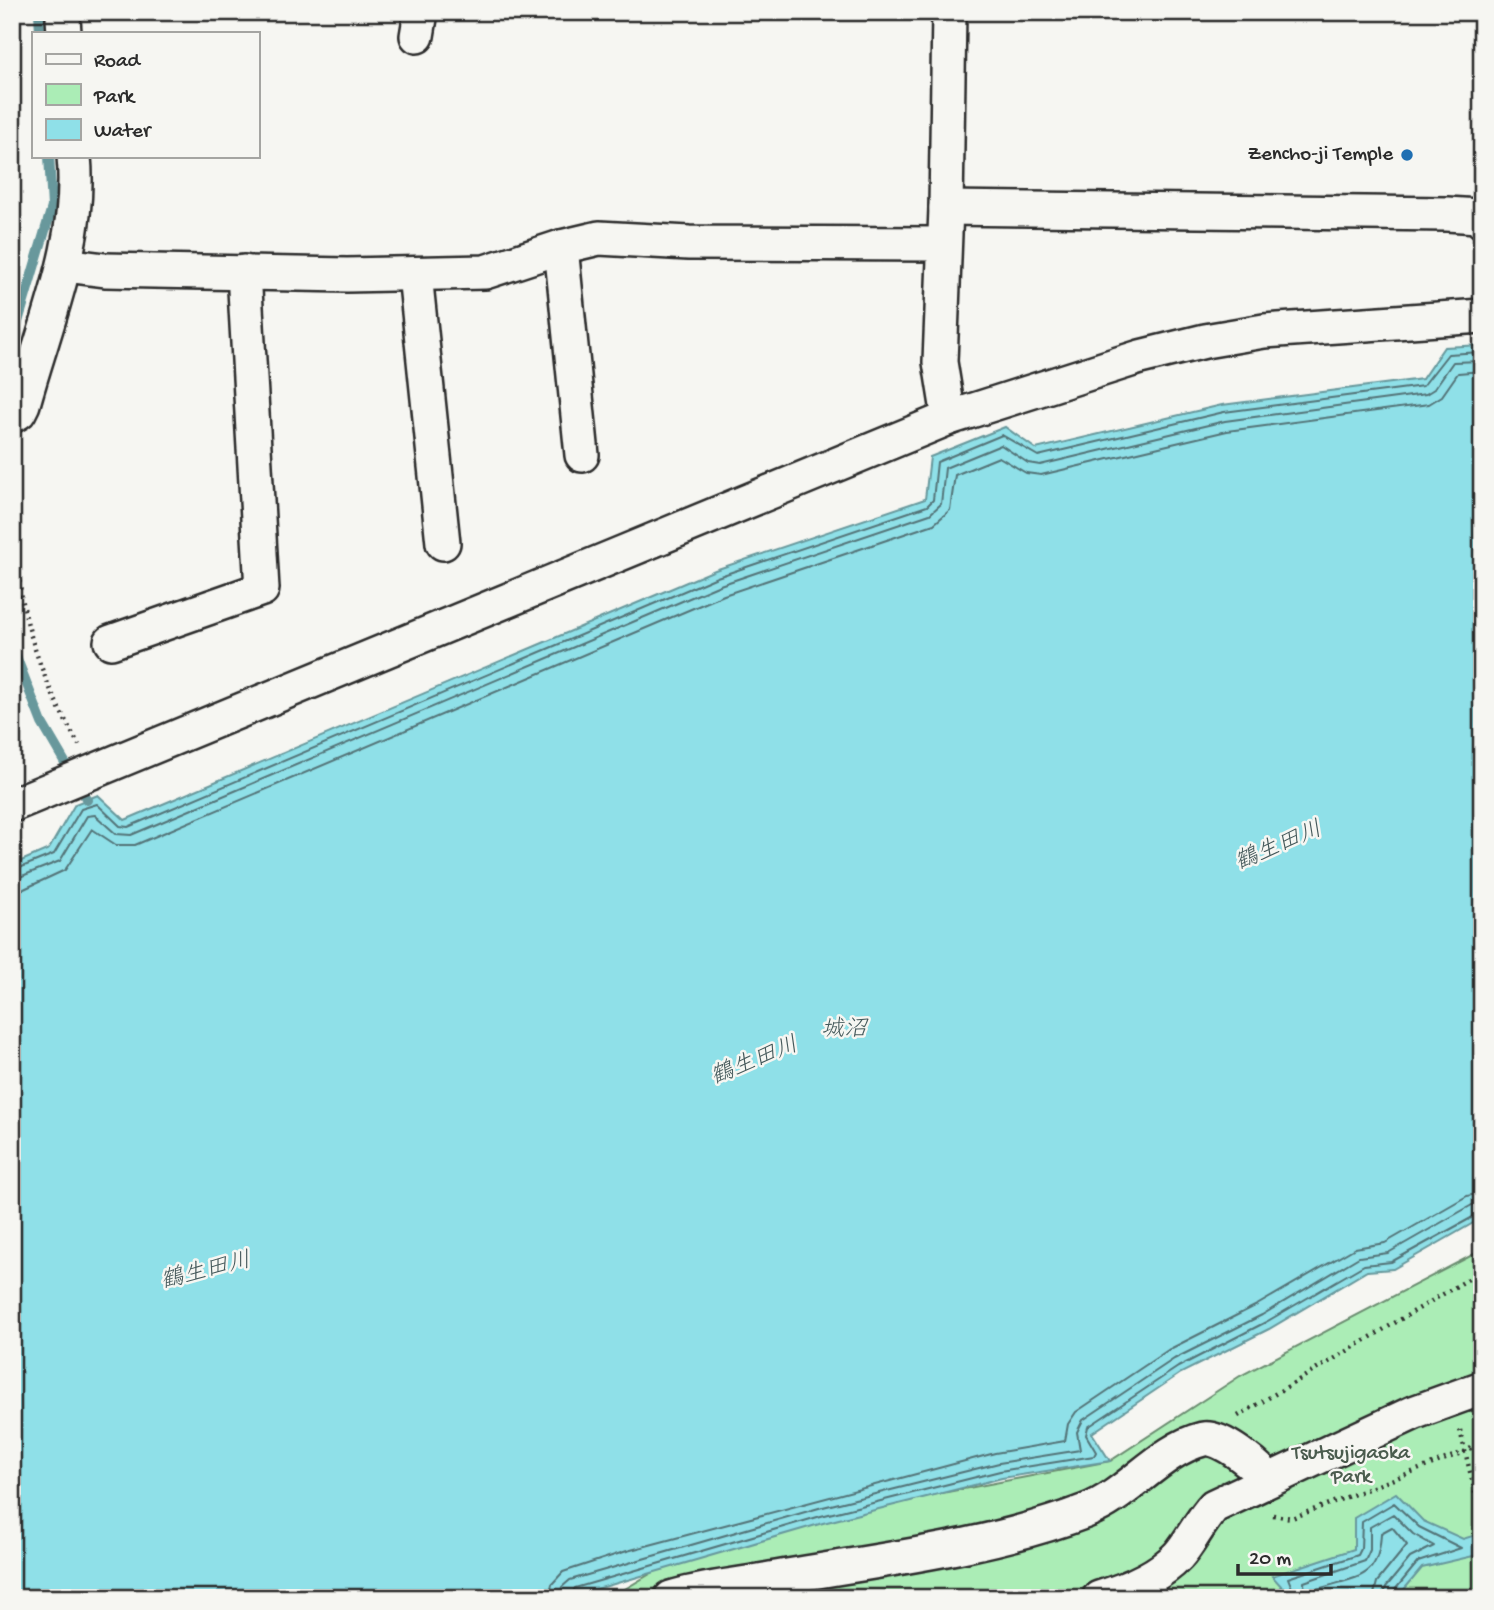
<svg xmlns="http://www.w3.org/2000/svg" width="1494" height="1610" font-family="'Gochi Hand','Klee One',sans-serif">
<rect width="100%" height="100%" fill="#f6f6f2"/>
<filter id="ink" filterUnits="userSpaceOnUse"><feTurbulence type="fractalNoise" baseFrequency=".0143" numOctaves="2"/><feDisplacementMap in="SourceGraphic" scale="14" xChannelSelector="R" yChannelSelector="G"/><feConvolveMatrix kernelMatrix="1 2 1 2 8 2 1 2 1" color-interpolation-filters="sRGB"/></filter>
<g filter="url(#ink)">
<path fill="#abedb6" stroke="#6b8c70" stroke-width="2" d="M1482,1250V1598H610L712,1537L1110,1461L1240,1376Z"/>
<g fill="#8fe0e8" stroke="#67989c" stroke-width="2">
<path d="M1482,345V1218L1393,1269L1367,1271L1269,1329L1181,1373L1092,1433L1110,1461L1002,1478L823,1523L566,1598H12V865L49,849L75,804L98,795L125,820L715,570L925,499L930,457L1005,427L1036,449L1222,405L1422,379L1444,347Z"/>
<path d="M1396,1493L1423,1521L1463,1539L1482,1533V1554L1422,1568L1397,1598H1292L1272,1576L1354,1549V1518Z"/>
</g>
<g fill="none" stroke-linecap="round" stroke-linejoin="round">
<g stroke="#537377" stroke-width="2">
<path d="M12,871L54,854L81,809L97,804L120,826L128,827L717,577L927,506L933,500L937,462L1002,435L1038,456L1224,412L1423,386L1448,354L1482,352"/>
<path d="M12,880L60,861L87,816L95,815L116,834L131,835L720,585L930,514L941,504L945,468L1001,445L1028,463L1040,465L1225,421L1426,394L1434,389L1453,362L1482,361"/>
<path d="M12,890L24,889L65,870L92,829L116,845H135L724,595L934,524L950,510L955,475L999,457L1026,473L1041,475L1227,431L1429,404L1442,396L1458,373L1482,371"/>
<path d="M549,1598L552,1584L563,1572L627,1551L995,1453L1065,1441L1068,1424L1076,1412L1168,1350L1257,1305L1355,1248L1385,1243L1467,1196L1482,1193"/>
<path d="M560,1598L562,1587L570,1580L819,1508L999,1463L1080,1450L1077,1432L1083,1420L1174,1359L1262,1315L1359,1257L1388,1253L1472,1205L1482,1203"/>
<path d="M569,1598L575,1588L821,1516L1000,1471L1094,1456L1096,1452L1086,1435L1088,1427L1178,1367L1266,1322L1364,1265L1391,1262L1482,1212"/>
<path d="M1296,1598L1288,1578L1358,1555L1361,1549L1362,1522L1394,1503L1419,1527L1461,1548L1418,1562L1394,1591L1392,1598"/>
<path d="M1305,1598L1304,1582L1365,1561L1370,1550V1527L1393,1514L1413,1534L1434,1546L1410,1558L1386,1587L1383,1598"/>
<path d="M1316,1598L1318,1589C1357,1576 1379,1581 1381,1533L1392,1527L1407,1545L1377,1582L1373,1598"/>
</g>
<g stroke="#67989c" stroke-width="10">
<path d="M39,12L40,33"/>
<path d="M12,342L52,207L49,156"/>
<path d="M12,646L42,723L87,800"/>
</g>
<g stroke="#2b2b2b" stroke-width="38">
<g id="street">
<path d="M949,12L946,208L940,362L949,418"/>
<path d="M63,18L64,33"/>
<path d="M417,36L421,12"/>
<path d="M946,208L1447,214L1478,216L1482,221"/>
<path d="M561,247L582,455"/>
<path d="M65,265L105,270L347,275L485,272L561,247L599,238L689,243L942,244"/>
<path d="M415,274L443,543"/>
<path d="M12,416L19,412L23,404C45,323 82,241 74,156"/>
<path d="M111,642L262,589L244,272"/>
<path d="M12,805L949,418L1140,357L1205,341L1264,331L1482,316"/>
<path d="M671,1598C702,1588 733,1586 765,1580C869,1561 987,1549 1086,1511C1129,1495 1159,1450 1203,1439C1221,1435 1257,1467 1269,1479"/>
<path d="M1099,1598C1126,1590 1158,1577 1178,1556C1190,1543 1200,1521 1214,1506L1413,1413L1482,1388"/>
</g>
</g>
<g stroke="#2b2b2b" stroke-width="4.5" stroke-dasharray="2 5" stroke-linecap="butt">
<path d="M13,448C12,567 18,640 79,745"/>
<path d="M1238,1416L1482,1271"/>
<path d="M1460,1430L1482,1522"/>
<path d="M1273,1515L1292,1518L1464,1452L1482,1442"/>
<path d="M1477,1598L1482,1579"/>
</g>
<use href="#street" stroke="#f6f6f2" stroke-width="33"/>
</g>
</g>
<circle fill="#1f6fb2" stroke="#f6f6f2" stroke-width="2.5" cx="1407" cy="155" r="7"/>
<g text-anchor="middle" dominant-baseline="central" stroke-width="5" stroke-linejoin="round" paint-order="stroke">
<g font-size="21" fill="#2b2b2b" stroke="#f6f6f2" text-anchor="end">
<text x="1393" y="155">Zencho-ji Temple</text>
</g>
<g font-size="21" fill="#4b5c4e" stroke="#f6f6f2">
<text x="1351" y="1454">Tsutsujigaoka<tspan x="1351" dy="24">Park</tspan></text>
</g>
<g font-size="23" font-style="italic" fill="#44585a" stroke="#f6f6f2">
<text transform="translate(1279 847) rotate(-23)">鶴生田川</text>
<text x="844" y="1030">城沼</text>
<text transform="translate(755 1062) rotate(-22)">鶴生田川</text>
<text transform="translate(206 1272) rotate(-14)">鶴生田川</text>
</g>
</g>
<rect width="1494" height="1610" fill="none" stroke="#f6f6f2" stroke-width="42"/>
<rect x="21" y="21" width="1452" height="1568" fill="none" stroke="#2b2b2b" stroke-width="2.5" filter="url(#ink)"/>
<rect x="32" y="32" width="228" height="126" fill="#f6f6f2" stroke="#a5a5a2" stroke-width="2"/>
<rect x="46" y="54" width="35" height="10" fill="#f6f6f2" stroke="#a5a5a2" stroke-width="2"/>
<text x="94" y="66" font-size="21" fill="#2b2b2b">Road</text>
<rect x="46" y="84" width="35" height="21" fill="#abedb6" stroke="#a5a5a2" stroke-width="2"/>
<text x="94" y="102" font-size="21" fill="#2b2b2b">Park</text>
<rect x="46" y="119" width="35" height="21" fill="#8fe0e8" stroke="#a5a5a2" stroke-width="2"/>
<text x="94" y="136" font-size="21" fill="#2b2b2b">Water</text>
<path d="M1238 1564v10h93v-10" fill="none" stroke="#2b2b2b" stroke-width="3.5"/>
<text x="1249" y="1564" font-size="21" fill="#2b2b2b" stroke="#f6f6f2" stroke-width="5" paint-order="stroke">20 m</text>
</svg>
